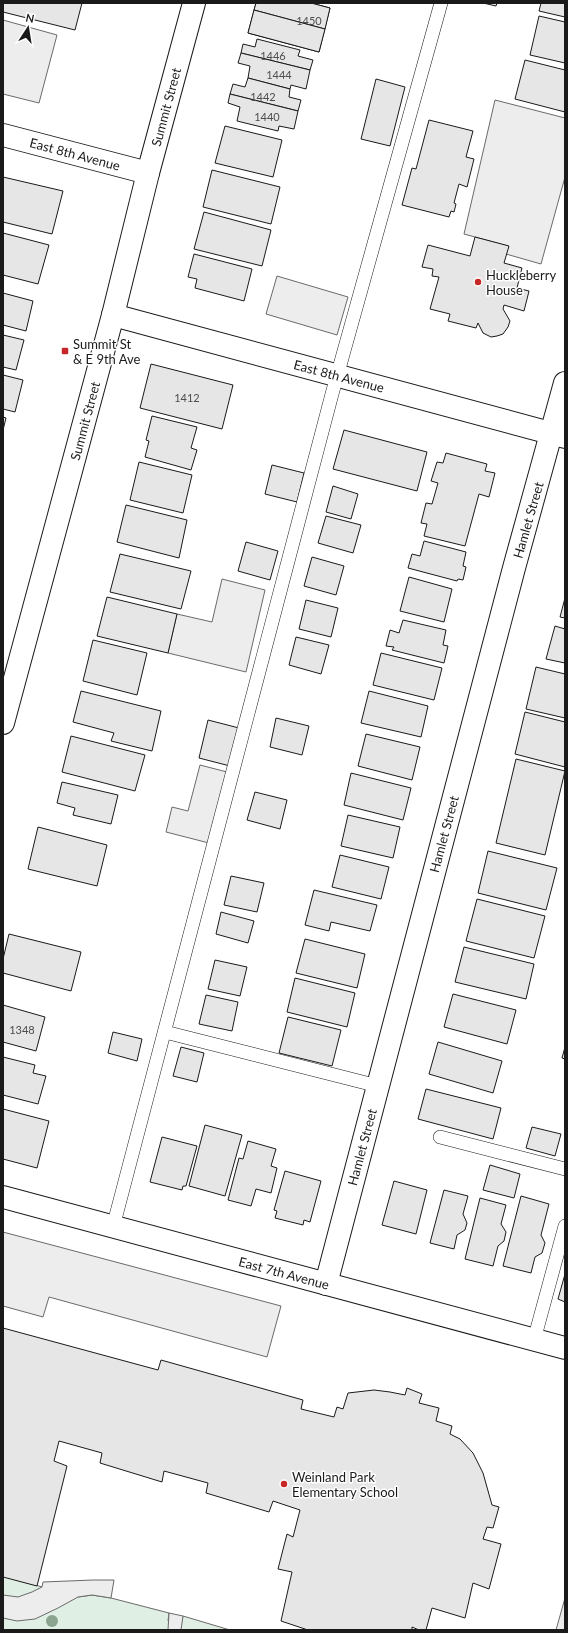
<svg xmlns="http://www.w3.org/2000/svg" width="568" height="1633" font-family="Lato,sans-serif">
<rect width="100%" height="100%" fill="#fff"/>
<path fill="#e0efe3" stroke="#6a6a6a" d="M3,1576L78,1597L92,1595L111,1598L169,1613L168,1621L181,1624L183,1616L230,1630H3Z"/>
<g fill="#ededed" stroke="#6a6a6a">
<path d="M3,20L57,35L39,103L3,94Z"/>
<path d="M495,100L565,118V177L541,264L506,254L508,246L464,234Z"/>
<path d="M277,276L348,297L337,335L266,314Z"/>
<path d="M222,579L265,590L246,672L168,653L177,614L212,622Z"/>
<path d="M200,765L227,772L209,843L166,832L172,807L188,811Z"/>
<path d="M3,1232L281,1306L267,1357L49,1297L43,1317L3,1306Z"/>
<path d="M93,1580H114L111,1598L92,1595L78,1597L58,1608L35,1619L17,1621L3,1618V1595L18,1597L32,1592L42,1587L43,1582Z"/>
<path d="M565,1598V1630H556Z"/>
<path d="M169,1613L183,1616L181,1630H168Z"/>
</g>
<g fill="#e6e6e6" stroke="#1a1a1a">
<path d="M3,3H82L75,30L3,12Z"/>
<path d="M256,3H311L330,8L319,52L248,33Z"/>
<path d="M256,3H311L330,8L325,29L254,10Z"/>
<path d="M483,3H497L496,6Z"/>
<path d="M541,3H565V17L539,11Z"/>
<path d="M254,10L325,29L319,52L248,33Z"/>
<path d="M539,16L565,22V63L530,55Z"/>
<path d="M257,39L300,50L298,56L313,60L310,70L241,53L243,44L255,47Z"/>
<path d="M241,53L310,70L306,89L291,85L290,89L248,78L250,66L238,63Z"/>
<path d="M525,60L565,70V112L515,99Z"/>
<path d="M248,78L290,89L289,97L301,100L298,111L230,94L233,84L245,87Z"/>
<path d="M376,79L405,87L390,146L361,139Z"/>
<path d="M230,94L298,111L294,129L279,126L278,131L237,121L240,107L228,103Z"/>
<path d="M429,120L473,131L466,157L474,159L467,187L459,184L454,203L456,204L454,212L451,211L449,217L402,205L412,168L416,169Z"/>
<path d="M225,126L282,140L273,177L215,163Z"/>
<path d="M212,170L280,187L271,224L203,207Z"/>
<path d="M3,177L63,191L52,234L3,222Z"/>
<path d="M204,212L271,230L262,266L194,249Z"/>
<path d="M3,233L49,245L38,284L3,275Z"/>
<path d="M475,237L509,246L504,263L522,268L517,288L529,291L524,311L504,305L503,309L510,321L508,327L503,334L497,336L491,337L483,333L478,323L476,328L448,321L450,314L430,309L439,277L432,276L433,269L422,267L428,245L470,256Z"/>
<path d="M194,254L252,269L244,301L195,288L197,279L188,277Z"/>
<path d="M3,293L33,301L26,331L3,325Z"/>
<path d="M3,335L24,340L16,370L3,367Z"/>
<path d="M151,364L233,385L222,429L140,408Z"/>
<path d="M3,375L23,380L15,412L3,409Z"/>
<path d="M152,416L197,427L191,448L197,450L191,470L145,457L149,441L146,440Z"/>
<path d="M3,417L6,418L3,430Z"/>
<path d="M344,430L427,452L417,491L333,469Z"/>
<path d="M446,453L487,464L485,471L495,473L489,497L479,494L465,546L424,536L427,524L421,523L426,503L432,504L438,483L431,481L437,462L443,463Z"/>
<path d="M139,462L192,475L183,513L130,500Z"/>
<path d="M272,465L304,473L297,502L265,494Z"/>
<path d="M333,486L358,494L351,519L326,512Z"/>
<path d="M126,505L187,520L179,558L117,542Z"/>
<path d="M326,516L361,525L353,553L318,543Z"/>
<path d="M424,541L466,552L463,566L466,567L463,580L458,579L457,581L408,568L412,554L420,556Z"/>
<path d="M246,542L278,551L270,580L238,571Z"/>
<path d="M120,554L191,571L181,609L110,592Z"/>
<path d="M312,557L344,566L336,595L304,586Z"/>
<path d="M409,577L452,589L444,622L400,611Z"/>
<path d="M107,597L177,614L168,653L97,636Z"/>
<path d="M565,598V618L560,617Z"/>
<path d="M306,600L338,608L331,637L299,629Z"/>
<path d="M403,620L446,630L443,645L448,646L444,663L392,650L394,647L386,646L390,630L399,633Z"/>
<path d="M555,626L565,629V663L546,659Z"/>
<path d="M296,637L329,645L321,674L289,665Z"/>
<path d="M93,640L147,653L137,695L83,681Z"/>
<path d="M381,653L442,668L434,700L373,685Z"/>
<path d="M536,667L565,674V718L526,709Z"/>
<path d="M81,691L161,711L152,751L111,741L114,733L73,722Z"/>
<path d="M369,691L428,706L421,737L361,723Z"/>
<path d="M525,712L565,722V767L515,754Z"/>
<path d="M276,718L309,726L302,755L270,747Z"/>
<path d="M208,720L239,728L230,766L199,758Z"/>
<path d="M366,734L420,747L412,780L358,766Z"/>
<path d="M71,736L145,755L135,791L62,772Z"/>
<path d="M516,759L565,771L545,855L496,843Z"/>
<path d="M351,773L411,788L403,820L344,805Z"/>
<path d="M62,782L118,795L111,824L73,815L75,808L57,803Z"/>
<path d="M255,792L287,800L280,829L247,820Z"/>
<path d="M348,815L400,827L393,858L341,846Z"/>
<path d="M38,827L107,845L97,886L28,869Z"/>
<path d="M488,851L557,868L546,910L478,893Z"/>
<path d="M340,855L389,867L381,899L332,887Z"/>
<path d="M231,876L264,883L257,912L224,905Z"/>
<path d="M314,890L377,905L370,931L331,922L329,931L305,925Z"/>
<path d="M477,899L545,916L534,958L466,941Z"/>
<path d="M221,912L254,921L248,943L216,934Z"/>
<path d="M9,934L81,952L71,991L3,973V959Z"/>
<path d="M305,939L365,954L357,988L296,973Z"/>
<path d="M464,947L534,964L526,999L455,982Z"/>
<path d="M215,960L247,967L240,996L208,989Z"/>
<path d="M295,978L355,993L347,1027L287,1012Z"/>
<path d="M453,994L516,1010L507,1044L444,1027Z"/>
<path d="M206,995L238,1002L232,1031L199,1024Z"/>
<path d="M3,1005L45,1017L36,1051L3,1042Z"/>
<path d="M288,1017L341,1030L332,1066L279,1053Z"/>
<path d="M113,1032L142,1039L137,1061L108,1053Z"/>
<path d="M438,1042L502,1061L493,1093L429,1074Z"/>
<path d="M181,1047L204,1053L197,1082L173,1076Z"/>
<path d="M565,1047V1059L562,1058Z"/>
<path d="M3,1057L35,1065L33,1073L46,1076L38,1104L3,1095Z"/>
<path d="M426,1089L501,1108L493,1139L418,1119Z"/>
<path d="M3,1109L49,1121L37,1168L3,1159Z"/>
<path d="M205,1125L242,1135L225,1196L189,1186Z"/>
<path d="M532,1127L561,1134L555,1156L526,1148Z"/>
<path d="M162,1137L197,1146L186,1186H183L182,1190L150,1182Z"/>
<path d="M248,1141L276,1149L271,1166L277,1168L271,1193L256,1189L251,1206L228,1200L239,1158L243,1159Z"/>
<path d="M490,1165L520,1174L514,1198L483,1190Z"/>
<path d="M285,1171L321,1181L310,1222L304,1220L303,1225L275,1218L277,1211L274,1210Z"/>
<path d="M394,1181L427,1190L416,1234L382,1225Z"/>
<path d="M444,1190L468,1196L463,1214L467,1223L465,1230L457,1235L454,1249L430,1243Z"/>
<path d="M521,1196L549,1204L541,1235L545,1243L542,1253L535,1257L531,1273L503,1266Z"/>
<path d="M480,1198L506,1205L501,1224L506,1232L504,1241L498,1246L493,1266L465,1259Z"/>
<path d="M565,1274V1302L558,1299Z"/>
<path d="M3,1328L158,1370L161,1360L303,1400L301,1409L334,1417L337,1407L343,1409L348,1393L374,1390L390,1392L405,1395L407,1388L422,1394L419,1403L439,1408L436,1421L452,1426L450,1434L460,1439L473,1453L483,1473L492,1505L499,1507L493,1528L487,1527L483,1539L501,1544L489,1589L473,1583L465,1618L432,1608L426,1630H419L412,1627V1630H308L281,1621L292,1572L278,1569L287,1534L293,1537L300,1510L273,1501L269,1512L206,1493L208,1483L164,1471L162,1482L100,1463L102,1453L59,1441L54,1461L67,1466L37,1586L3,1577Z"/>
</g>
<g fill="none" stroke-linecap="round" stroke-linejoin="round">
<g stroke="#1a1a1a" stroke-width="14">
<g id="lane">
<path d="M165,1032L378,1086"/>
<path d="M440,1137L565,1169"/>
<path d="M113,1227L332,394L441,3"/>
<path d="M534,1340L565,1226"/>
</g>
</g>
<g stroke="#1a1a1a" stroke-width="24">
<g id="street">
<path d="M3,135L148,173"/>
<path d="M113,315L565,437"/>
<path d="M3,1197L565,1348"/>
<path d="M326,1284L514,568L565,383"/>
</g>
</g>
<g stroke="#1a1a1a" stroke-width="24">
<path id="primary" d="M3,723L113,315L148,173L194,3"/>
</g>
<use href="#lane" stroke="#fff" stroke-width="13"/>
<use href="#street" stroke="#fff" stroke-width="22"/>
<use href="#primary" stroke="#fff" stroke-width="22"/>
</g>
<circle fill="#8aa48f" cx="52" cy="1621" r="6"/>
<g fill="#c62828" stroke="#fff" stroke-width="1.5">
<circle cx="478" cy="282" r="4"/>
<rect x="61" y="347" width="8" height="8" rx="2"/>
<circle cx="284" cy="1484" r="4"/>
</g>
<g text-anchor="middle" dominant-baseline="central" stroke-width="3" stroke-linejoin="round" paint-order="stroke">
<g font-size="11" fill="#4d4d4d">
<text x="309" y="20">1450</text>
<text x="273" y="55">1446</text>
<text x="279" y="74">1444</text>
<text x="263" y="96">1442</text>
<text x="267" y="116">1440</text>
<text x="187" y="397">1412</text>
<text x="22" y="1029">1348</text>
</g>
<g font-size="13" fill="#1a1a1a" stroke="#fff">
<text transform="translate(166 107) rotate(-75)">Summit Street</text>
<text transform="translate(75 154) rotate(15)">East 8th Avenue</text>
<text transform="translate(339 376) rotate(15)">East 8th Avenue</text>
<text transform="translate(85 421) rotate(-75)">Summit Street</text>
<text transform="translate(528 520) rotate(-74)">Hamlet Street</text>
<text transform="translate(444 834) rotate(-75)">Hamlet Street</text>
<text transform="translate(362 1147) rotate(-75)">Hamlet Street</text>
<text transform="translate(284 1273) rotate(15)">East 7th Avenue</text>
</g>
<g font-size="13" fill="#1a1a1a" stroke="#fff" text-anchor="start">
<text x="486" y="275">Huckleberry<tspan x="486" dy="15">House</tspan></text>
<text x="73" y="344">Summit St<tspan x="73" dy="15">&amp; E 9th Ave</tspan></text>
<text x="292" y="1477">Weinland Park<tspan x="292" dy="15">Elementary School</tspan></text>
</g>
</g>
<rect width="568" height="1633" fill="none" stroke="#1a1a1a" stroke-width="8"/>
<g transform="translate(28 28) rotate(12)" stroke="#ffffff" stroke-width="3" paint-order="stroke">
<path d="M0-3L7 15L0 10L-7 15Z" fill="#1a1a1a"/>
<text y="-6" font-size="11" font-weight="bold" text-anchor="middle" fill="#1a1a1a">N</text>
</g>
</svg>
